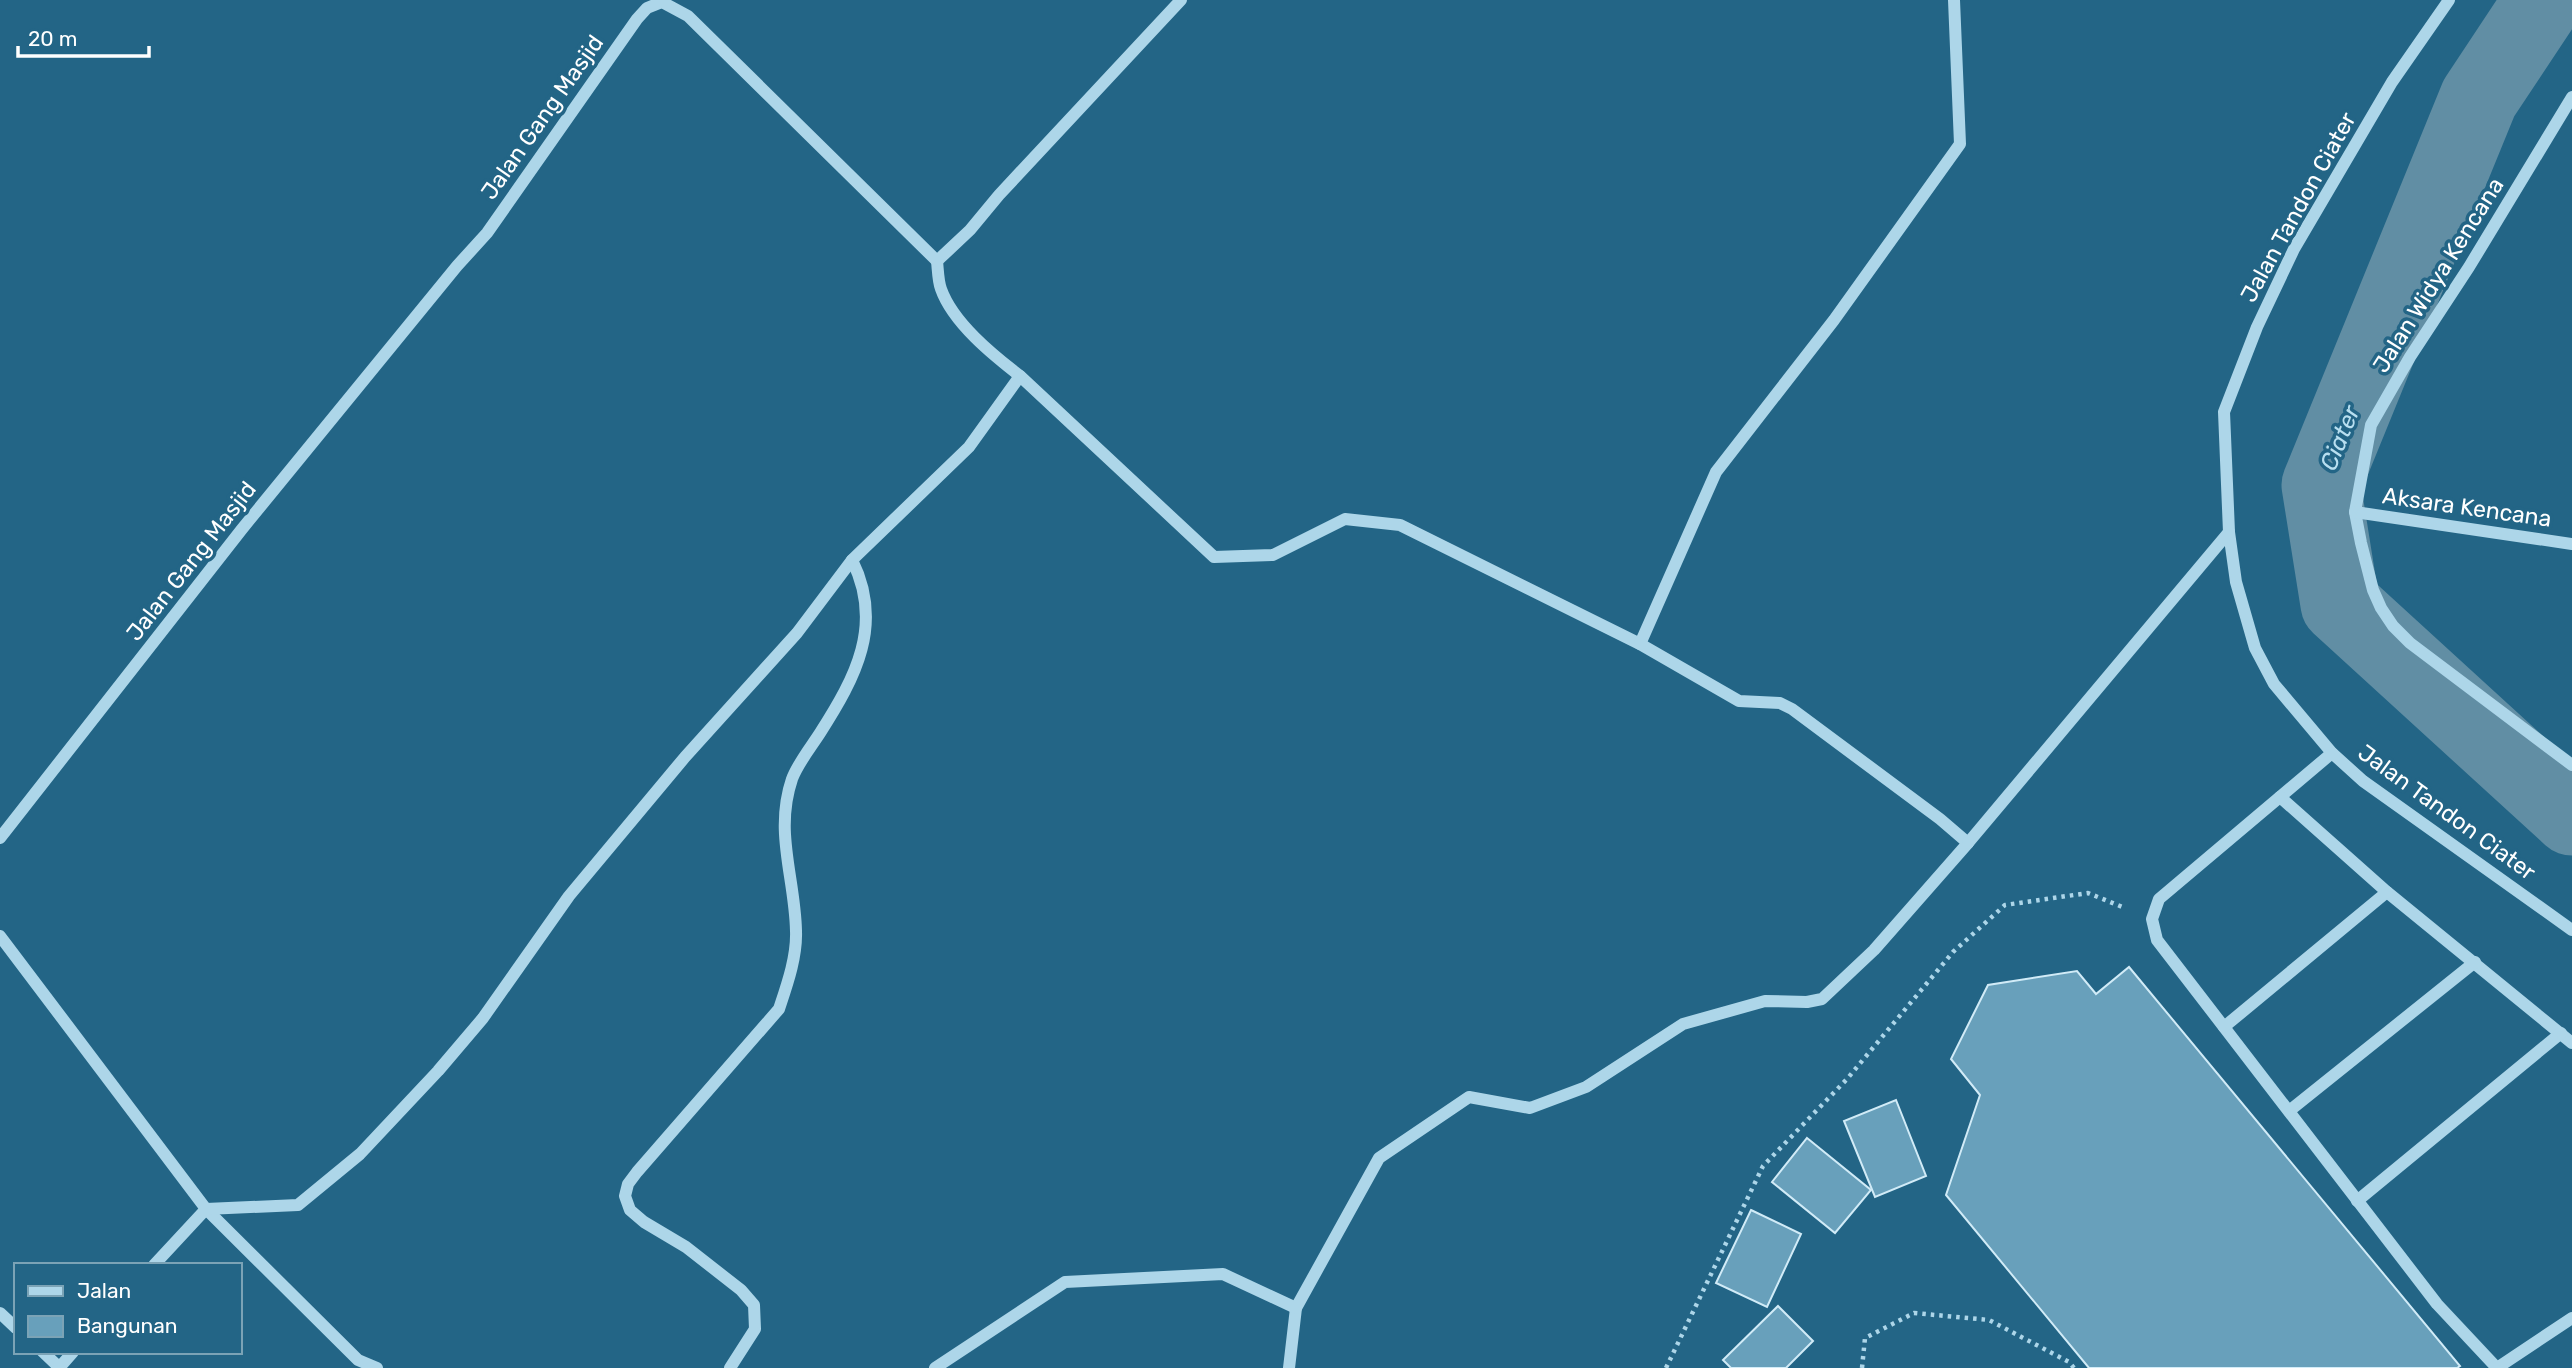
<svg xmlns="http://www.w3.org/2000/svg" width="2572" height="1368" font-family="Rubik,sans-serif">
<rect width="100%" height="100%" fill="#236586"/>
<g fill="none" stroke-linecap="round" stroke-linejoin="round">
<path stroke="#618ea4" stroke-width="79" d="M2544,0L2479,98L2321,485L2340,604L2572,816"/>
</g>
<g fill="#68a0bb" stroke="#d1ebf7" stroke-width="2">
<path d="M2129,967L2460,1366L2457,1368H2089L1946,1195L1980,1095L1951,1059L1988,985L2077,971L2096,994Z"/>
<path d="M1896,1100L1926,1176L1875,1197L1844,1121Z"/>
<path d="M1807,1138L1871,1190L1835,1233L1772,1182Z"/>
<path d="M1751,1210L1801,1234L1767,1307L1716,1283Z"/>
<path d="M1778,1306L1813,1341L1786,1368H1731L1723,1360Z"/>
</g>
<g fill="none" stroke-linecap="round" stroke-linejoin="round">
<g stroke="#add6e9" stroke-width="4.5" stroke-dasharray="3.5 5" stroke-linecap="butt">
<path d="M1666,1368L1763,1166L1847,1079L1953,952L2005,905L2088,893L2125,908"/>
<path d="M1862,1368L1865,1338L1914,1313L1989,1320L2069,1362L2074,1368"/>
</g>
<g stroke="#add6e9" stroke-width="12">
<path d="M2449,0L2392,82L2294,249L2257,327L2224,412L2229,532L2236,582L2255,648L2274,684L2332,753L2363,781L2572,930"/>
<path d="M2572,97L2469,267L2410,357L2371,425L2355,512L2361,543L2373,590L2381,608L2393,626L2410,643L2572,765"/>
<path d="M937,261C938,270 938,281 941,289C953,323 993,355 1020,376L1214,557L1273,555L1345,519L1400,525L1640,644L1739,701L1780,703L1792,709L1940,819L1968,843L1874,950L1822,999L1807,1002L1765,1001L1683,1024L1586,1087L1530,1108L1469,1097L1379,1158L1296,1308L1289,1368"/>
<path d="M2355,512L2572,544"/>
<path d="M1640,644L1716,472L1834,320L1960,144L1954,0"/>
<path d="M2332,753L2159,899L2152,919L2157,940L2437,1304L2497,1368L2572,1318"/>
<path d="M2280,797L2387,892L2572,1043"/>
<path d="M0,838L242,529L457,266L487,233L637,19L647,8L662,2L688,16L937,261L970,230L999,195L1181,0"/>
<path d="M1968,843L2229,532"/>
<path d="M0,936L206,1209L358,1360L377,1368"/>
<path d="M2224,1027L2387,892"/>
<path d="M2289,1111L2475,962"/>
<path d="M2357,1201L2561,1033"/>
<path d="M154,1265L206,1209L298,1205L360,1154L438,1071L483,1018L569,896L685,757L797,633L852,560L969,447L1020,376"/>
<path d="M0,1313L16,1328"/>
<path d="M43,1352L60,1368"/>
<path d="M59,1368L73,1352"/>
<path d="M730,1368L755,1329L754,1305L741,1290L686,1247L644,1222L630,1210L625,1196L628,1184L637,1172L779,1009C787,985 797,957 796,931C795,878 774,832 792,779C798,763 811,747 820,733C856,677 884,624 852,560"/>
<path d="M935,1368L1065,1282L1223,1274L1296,1308"/>
</g>
</g>
<g text-anchor="middle" dominant-baseline="central" stroke-width="7" stroke-linejoin="round" paint-order="stroke">
<g font-size="23" fill="#fff" stroke="#236586">
<text transform="translate(542 117) rotate(-55)">Jalan Gang Masjid</text>
<text transform="translate(2298 207) rotate(-61)">Jalan Tandon Ciater</text>
<text transform="translate(2438 275) rotate(-58)">Jalan Widya Kencana</text>
<text transform="translate(2467 507) rotate(8)">Aksara Kencana</text>
<text transform="translate(191 561) rotate(-52)">Jalan Gang Masjid</text>
<text transform="translate(2447 812) rotate(36)">Jalan Tandon Ciater</text>
</g>
<g font-size="24" font-style="italic" fill="#b8dff0" stroke="#236586">
<text transform="translate(2340 438) rotate(-68)">Ciater</text>
</g>
</g>
<rect x="14" y="1263" width="228" height="91" fill="#236586" stroke="#7ba3b6" stroke-width="2"/>
<rect x="28" y="1286" width="35" height="10" fill="#add6e9" stroke="#7ba3b6" stroke-width="2"/>
<text x="77" y="1298" font-size="21" fill="#ffffff">Jalan</text>
<rect x="28" y="1316" width="35" height="21" fill="#68a0bb" stroke="#7ba3b6" stroke-width="2"/>
<text x="77" y="1333" font-size="21" fill="#ffffff">Bangunan</text>
<path d="M18 46v10h131v-10" fill="none" stroke="#ffffff" stroke-width="3.5"/>
<text x="28" y="46" font-size="21" fill="#ffffff" stroke="#236586" stroke-width="5" paint-order="stroke">20 m</text>
</svg>
